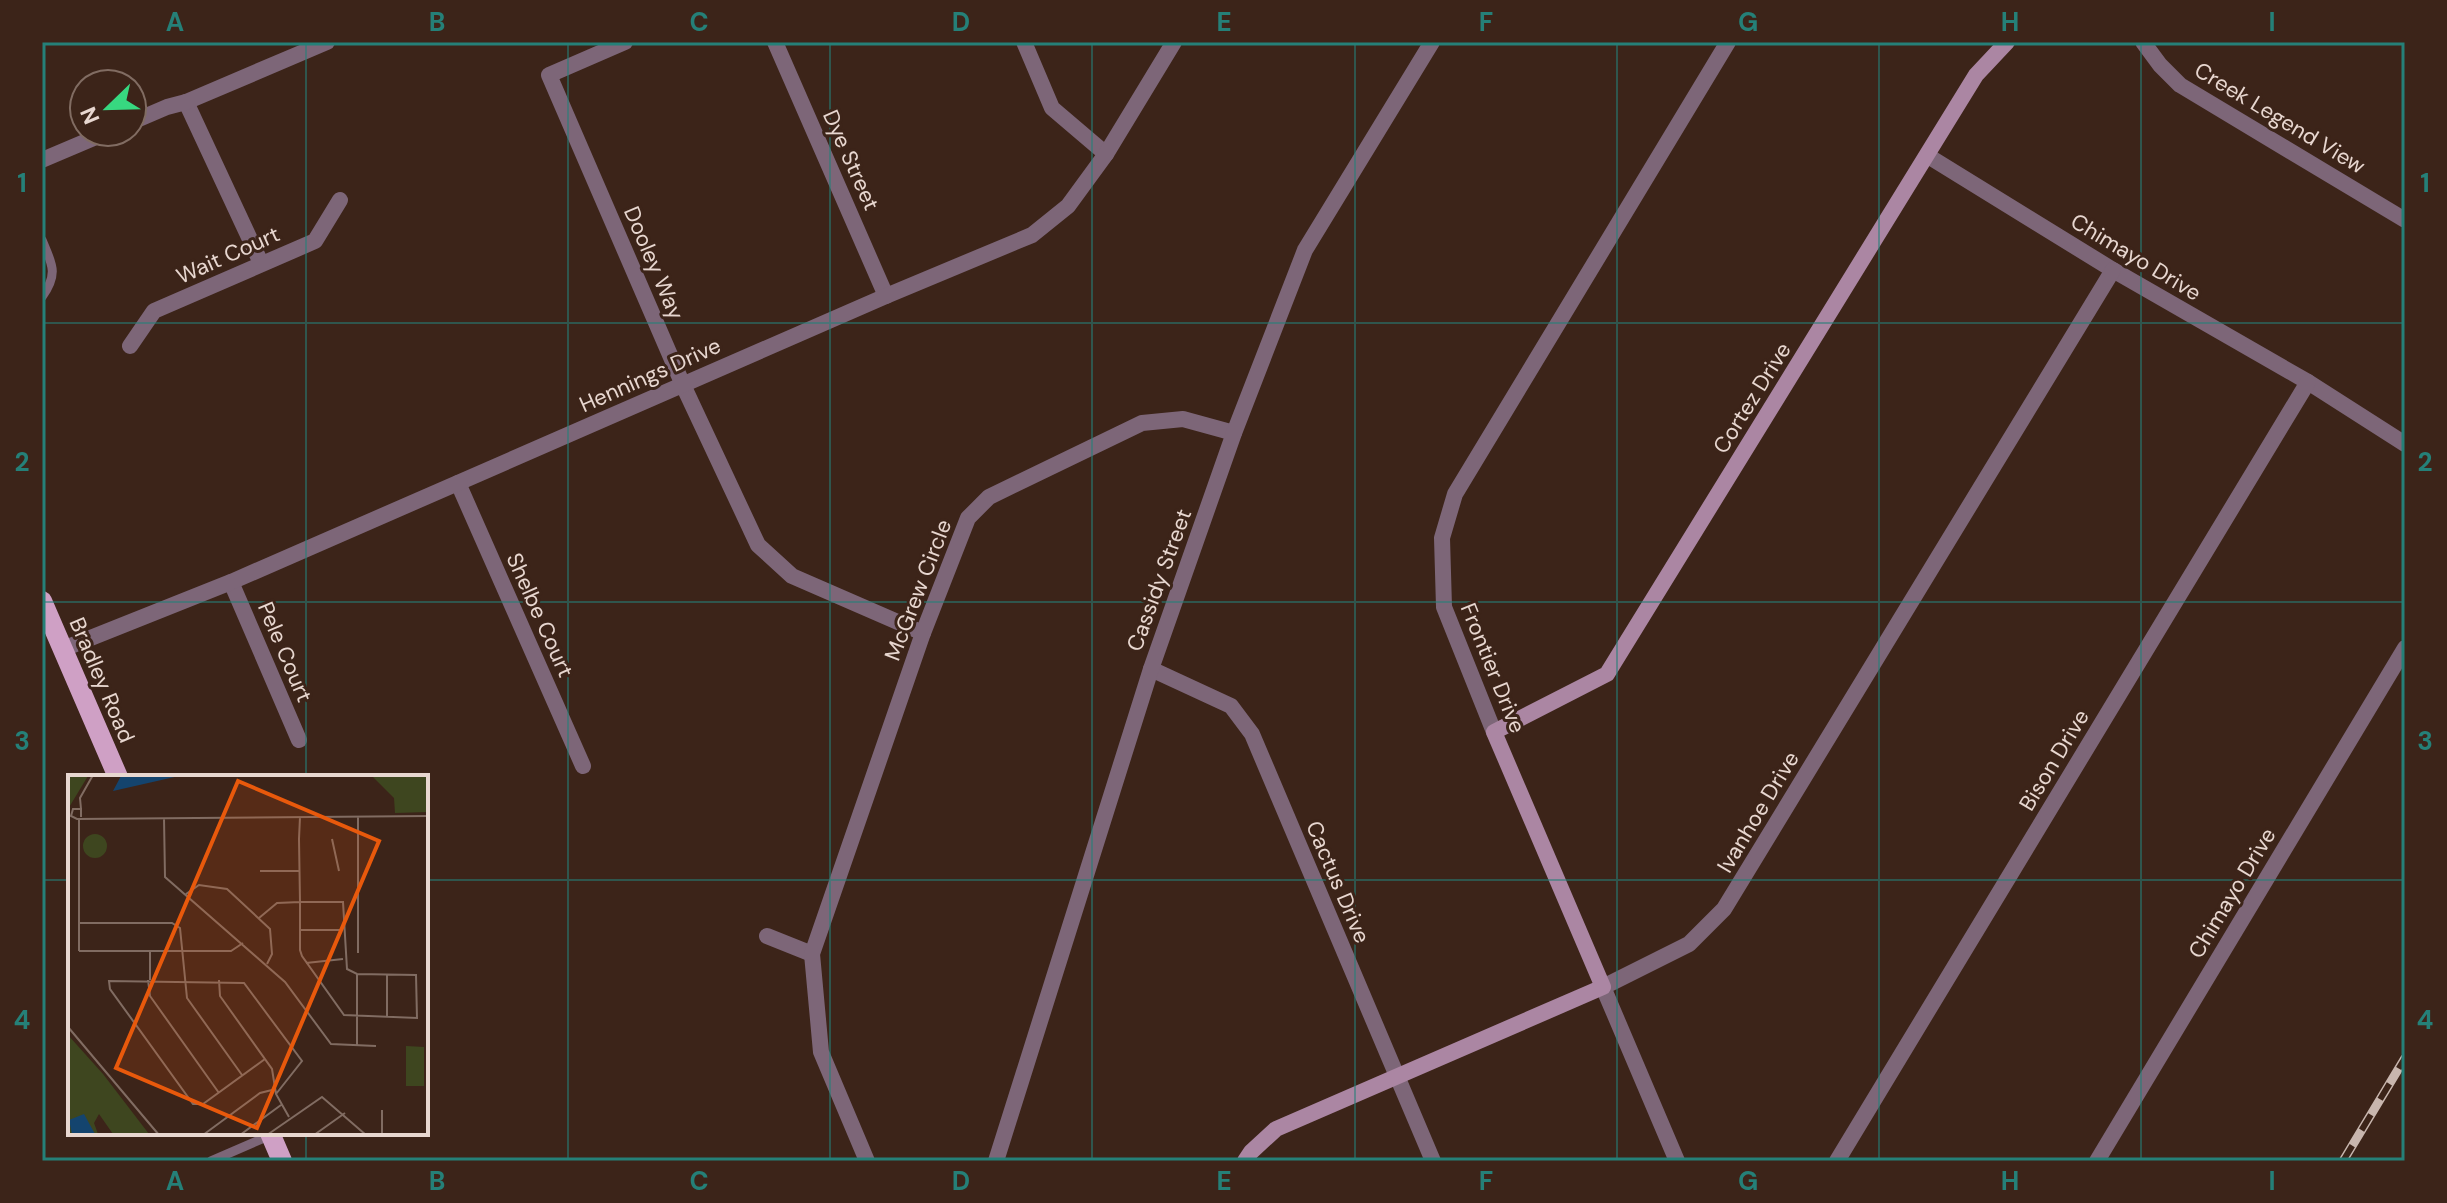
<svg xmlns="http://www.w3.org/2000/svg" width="2447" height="1203" font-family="'DM Sans',sans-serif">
<rect width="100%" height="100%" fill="#3c2419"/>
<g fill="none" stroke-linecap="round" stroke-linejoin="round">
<g stroke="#7d6678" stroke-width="9">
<path d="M42,240C52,264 59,273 42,297"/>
<path d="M211,1161L271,1135"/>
</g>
<g stroke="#7d6678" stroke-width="16">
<path d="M625,42L549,75L683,385L758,545L792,576L923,633"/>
<path d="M775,42L886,296"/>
<path d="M1024,42L1052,108L1106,154"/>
<path d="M2143,42L2160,65L2180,85L2405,220"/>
<path d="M186,102L261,263"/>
<path d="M132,122L167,107L186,102L327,42"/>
<path d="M1928,156L2113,270L2308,382L2405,444"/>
<path d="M42,160L108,132"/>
<path d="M130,346L154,311L315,241L340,200"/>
<path d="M458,483L583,766"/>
<path d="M231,582L299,740"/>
<path d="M63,649L231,582L886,296L1032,235L1068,206L1106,154L1174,42"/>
<path d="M1151,669L1231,706L1252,734L1433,1161"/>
<path d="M1494,732L1444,607L1442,538L1455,494L1728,42"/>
<path d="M767,936L812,954"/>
<path d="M867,1161L821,1052L812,954L923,633L968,518L989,497L1142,423L1183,419L1234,433"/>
<path d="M996,1161L1151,669L1234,433L1305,250L1432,42"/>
<path d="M1677,1161L1603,987L1689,944L1724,909L2113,270"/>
<path d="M1837,1161L2308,382"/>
<path d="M2097,1161L2405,648"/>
</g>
<path stroke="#ab86a3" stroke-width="16" d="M1245,1161L1251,1152L1276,1129L1603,987L1494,732L1607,674L1976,75L2007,42"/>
<g stroke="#cfa0c5" stroke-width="20">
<path d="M42,601L118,777"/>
<path d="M270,1133L282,1161"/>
</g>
<g stroke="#c8b6ae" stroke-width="9">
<path id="rail" d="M2343,1161L2405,1058"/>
</g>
<use href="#rail" stroke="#3c2419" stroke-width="6" stroke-dasharray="18" stroke-linecap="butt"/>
</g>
<path fill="none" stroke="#258078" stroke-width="2" stroke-opacity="0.55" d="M306,42V777M568,42V1161M830,42V1161M1092,42V1161M1355,42V1161M1617,42V1161M1879,42V1161M2141,42V1161M42,323H2405M42,602H2405M42,880H70M426,880H2405M306,1133V1161"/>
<g text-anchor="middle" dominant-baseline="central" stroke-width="6" stroke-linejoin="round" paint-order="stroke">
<g font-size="22" fill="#e8d7d0" stroke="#3c2419">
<text transform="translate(2280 118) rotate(31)">Creek Legend View</text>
<text transform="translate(851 160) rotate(66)">Dye Street</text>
<text transform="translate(228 255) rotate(-24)">Wait Court</text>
<text transform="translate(2136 257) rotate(31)">Chimayo Drive</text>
<text transform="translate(654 263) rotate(67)">Dooley Way</text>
<text transform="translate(650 375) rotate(-24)">Hennings Drive</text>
<text transform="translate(1752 398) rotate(-58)">Cortez Drive</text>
<text transform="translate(1159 580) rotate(-70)">Cassidy Street</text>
<text transform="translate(918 590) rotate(-69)">McGrew Circle</text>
<text transform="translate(540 615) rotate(66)">Shelbe Court</text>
<text transform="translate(285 652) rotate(67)">Pele Court</text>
<text transform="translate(1493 668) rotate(68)">Frontier Drive</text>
<text transform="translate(102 680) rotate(67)">Bradley Road</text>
<text transform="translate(2054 760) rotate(-59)">Bison Drive</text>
<text transform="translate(1758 812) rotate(-59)">Ivanhoe Drive</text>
<text transform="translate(1338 882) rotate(67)">Cactus Drive</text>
<text transform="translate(2232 893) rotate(-59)">Chimayo Drive</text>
</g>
</g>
<g transform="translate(68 775)">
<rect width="360" height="360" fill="#3c2419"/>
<path d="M0,1H20L0,34ZM304,1H360V37L327,38L326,23ZM15 71a12 12 0 1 1 24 0a12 12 0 1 1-24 0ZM0,260L35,299L81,359H45L31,339L26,348L30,359H0ZM338,271L356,272V311H338Z" fill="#3e461f"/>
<path d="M53,1V0L111,1L45,16ZM16,339L27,359H4L1,345Z" fill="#14446e"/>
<path fill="none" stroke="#816c62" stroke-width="2" d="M13,34L12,23L25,0M13,42V34H5L3,41L9,44L360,41M96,43L97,102L217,207L263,269L308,271M264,64L271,96M192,96H232M118,119L131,110L159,114L202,154L204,179L199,189M191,143L209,128L232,127H275L279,194L289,199L348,200L349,243L276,240L234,181L232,175V127L231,64L232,42M10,148H104L112,153L119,223L174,300M232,155H275M11,176H163L175,168M11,176V44M290,178V42M238,188L275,184M319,200V243M80,205L82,221L151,318M82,205V177M151,205L152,221L204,294L208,319L221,342M0,252L91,360M289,271V199M197,284L135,329H125L42,214L41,206L176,208L234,286L208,319M314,335V360M135,360L192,318L208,314M172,360L213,330M199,360L254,322L298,360M246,360L277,338"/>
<path fill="#e8590c" fill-opacity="0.15" stroke="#e8590c" stroke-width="4" d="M170,6L311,66L189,353L48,293Z"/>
<rect width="360" height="360" fill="none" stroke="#e8d7d0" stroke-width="4"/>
</g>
<rect width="2447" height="1203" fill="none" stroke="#3c2419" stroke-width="88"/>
<g transform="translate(108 108) rotate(247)"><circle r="38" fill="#3c2419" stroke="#816c62" stroke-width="2"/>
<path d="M0-6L14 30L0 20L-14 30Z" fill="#37d880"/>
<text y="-12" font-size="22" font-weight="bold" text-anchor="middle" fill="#e8d7d0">N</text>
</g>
<rect x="44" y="44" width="2359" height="1115" fill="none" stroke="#258078" stroke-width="3"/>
<g font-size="26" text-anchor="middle" font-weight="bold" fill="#258078">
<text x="175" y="31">A</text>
<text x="437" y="31">B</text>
<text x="699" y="31">C</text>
<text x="961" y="31">D</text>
<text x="1224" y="31">E</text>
<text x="1486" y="31">F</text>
<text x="1748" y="31">G</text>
<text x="2010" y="31">H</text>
<text x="2272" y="31">I</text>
<text x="22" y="192">1</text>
<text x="2425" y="192">1</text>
<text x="22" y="471">2</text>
<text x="2425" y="471">2</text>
<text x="22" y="750">3</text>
<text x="2425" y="750">3</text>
<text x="22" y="1029">4</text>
<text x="2425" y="1029">4</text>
<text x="175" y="1190">A</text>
<text x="437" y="1190">B</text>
<text x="699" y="1190">C</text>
<text x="961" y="1190">D</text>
<text x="1224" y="1190">E</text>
<text x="1486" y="1190">F</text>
<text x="1748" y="1190">G</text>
<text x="2010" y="1190">H</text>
<text x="2272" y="1190">I</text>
</g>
</svg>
